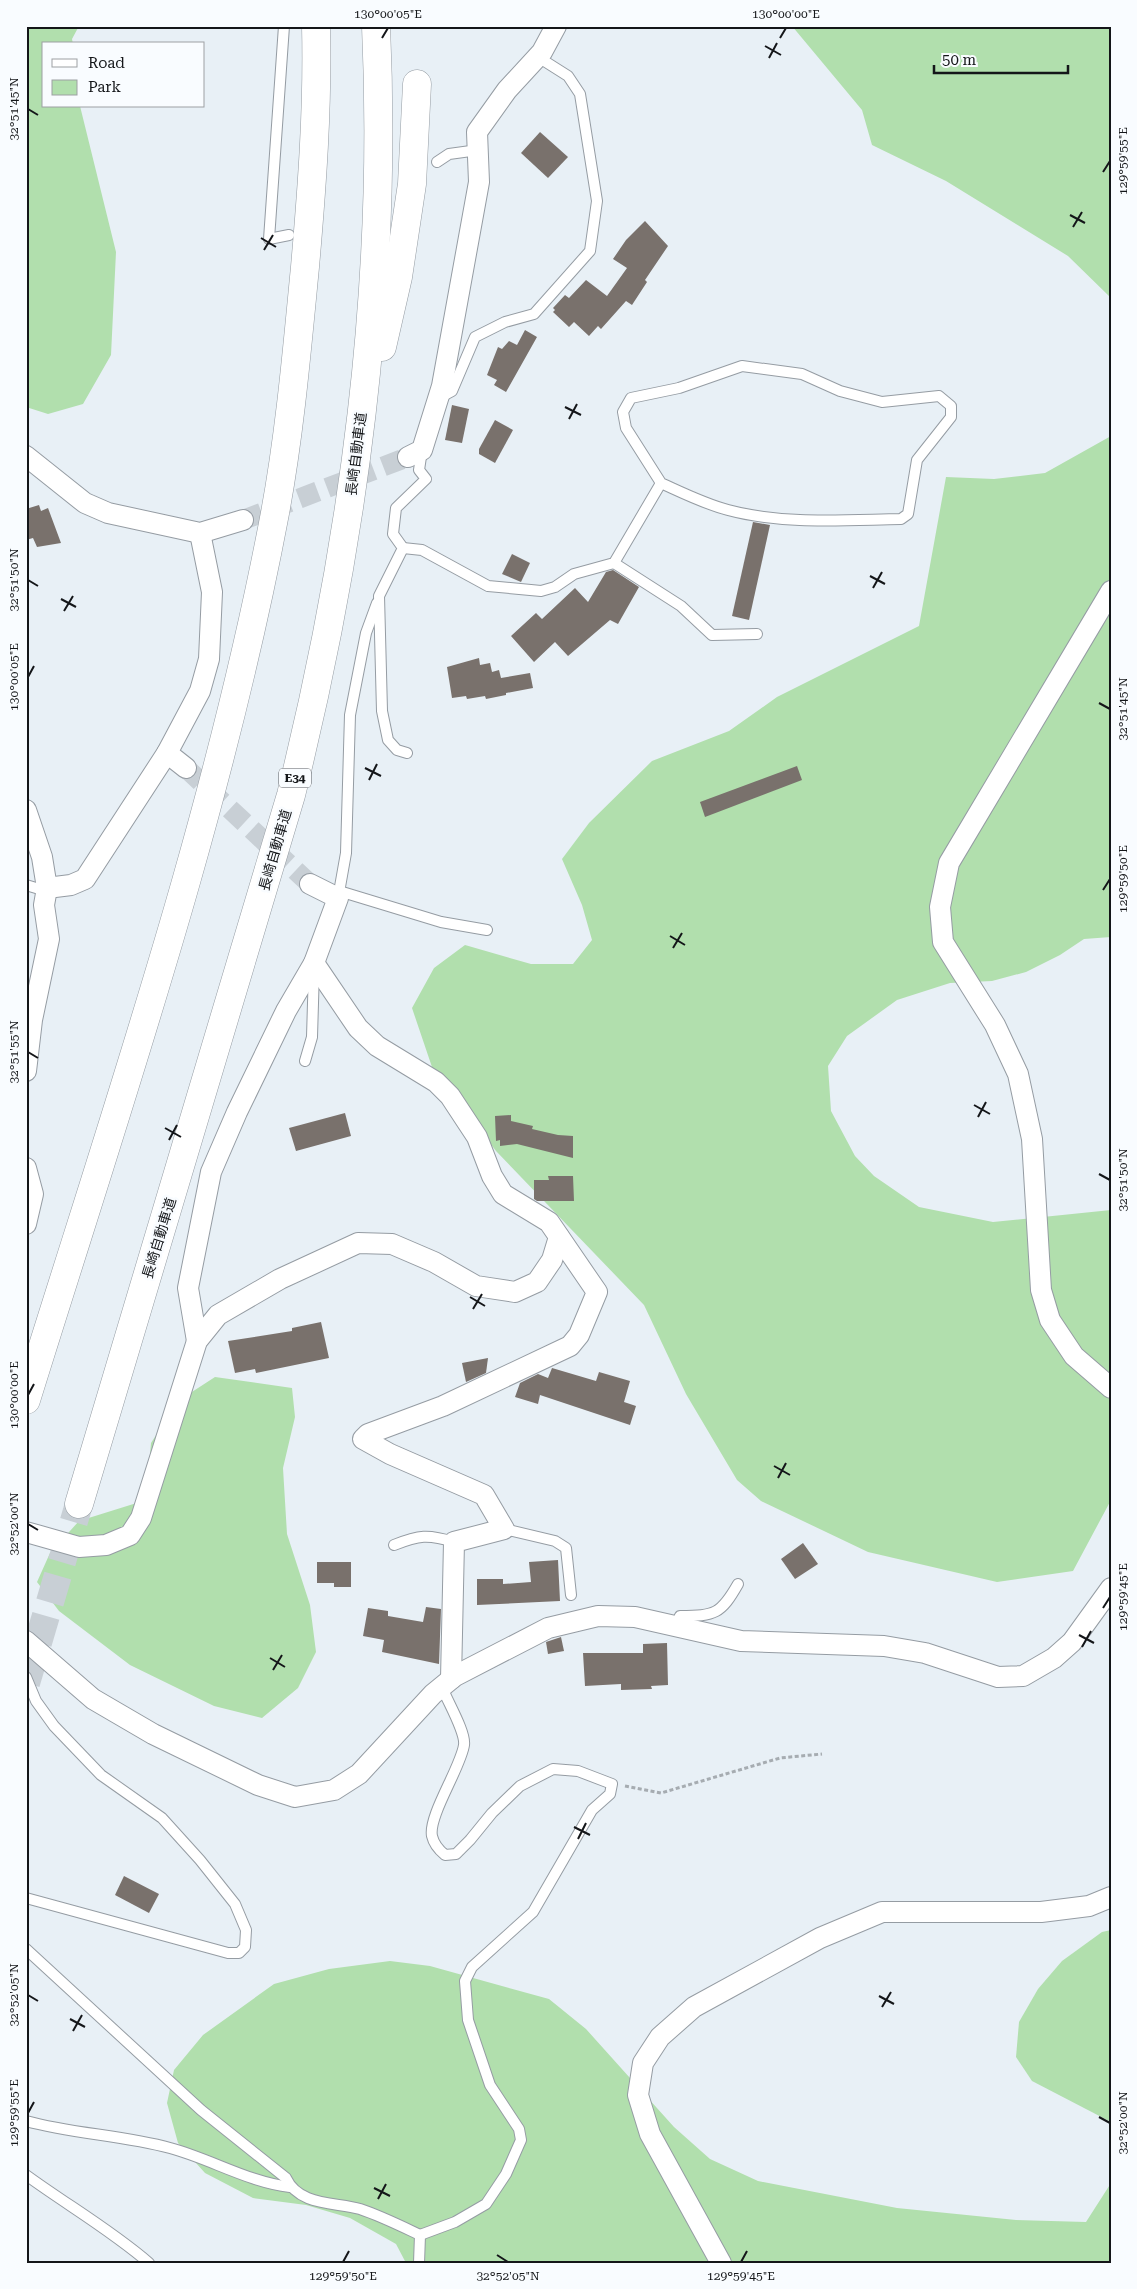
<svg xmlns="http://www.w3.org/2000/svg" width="1137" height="2289" font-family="'Roboto Serif','Noto Sans JP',serif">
<rect width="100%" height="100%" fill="#e8f0f6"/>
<g fill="#b1dfad">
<path d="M26,26H79L72,39L73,44H44V106H80L116,252L111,355L83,404L48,414L26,407Z"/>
<path d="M792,26H1111V298L1068,256L946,181L872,145L862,110Z"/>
<path d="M1111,436V937L1084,939L1060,955L1026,972L992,981L950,983L897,1000L847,1036L828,1066L831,1111L855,1156L874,1176L919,1207L993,1222L1111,1210V1500L1073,1571L997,1582L868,1552L761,1501L737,1480L686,1394L644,1305L496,1151L432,1067L412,1008L434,968L465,945L531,964H573L592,940L582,905L562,859L589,823L652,761L729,731L777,697L919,626L946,477L994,479L1045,473Z"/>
<path d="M215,1377L292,1388L295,1417L283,1468L287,1534L310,1605L316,1652L298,1688L262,1718L214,1706L130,1665L59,1611L37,1582L50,1553L79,1521L143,1501L148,1477L151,1443L178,1401Z"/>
<path d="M1111,1930V2122L1032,2081L1016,2057L1019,2022L1038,1989L1062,1961L1102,1932Z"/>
<path d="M390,1961L430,1966L549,1999L586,2029L674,2127L710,2159L758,2181L897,2208L1016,2220L1086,2222L1111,2183V2263H406L396,2244L350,2218L306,2205L253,2198L205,2173L178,2143L167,2103L174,2070L203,2035L274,1984L329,1969Z"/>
</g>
<g fill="#79716c">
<path d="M540,132L568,157L548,178L521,153Z"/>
<path d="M645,221L668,246L645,280L647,282L632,305L626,301L601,329L598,326L589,336L574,322L569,327L553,312L555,310L553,308L565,295L569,298L586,280L607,296L627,268L613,259L626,240Z"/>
<path d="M525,330L537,337L506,392L494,385L497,380L487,375L498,347L502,349L509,341L517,345Z"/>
<path d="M452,405L469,409L462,443L445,440Z"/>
<path d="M495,420L513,430L495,463L479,454V449Z"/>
<path d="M39,505L41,511L48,508L61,543L37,547L33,538L26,540V509Z"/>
<path d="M753,522L770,525L749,620L732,616Z"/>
<path d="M512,554L530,563L521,582L502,574Z"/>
<path d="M613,570L639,587L618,624L610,620L568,656L555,642L534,662L511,636L536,613L542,619L575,588L588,602L606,572Z"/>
<path d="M479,658L480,665L490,663L492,672L499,670L501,678L530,673L533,688L506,693V695L486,699L485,696L467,699L466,696L452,698L447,667Z"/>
<path d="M797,766L802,780L705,817L700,802Z"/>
<path d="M345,1113L351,1136L296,1151L289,1128Z"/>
<path d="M511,1115V1121L533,1126L532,1129L558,1135L573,1136V1158L517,1144L500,1146V1140L496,1141L495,1116Z"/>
<path d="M548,1176H573L574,1201H537L534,1199V1180H549Z"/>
<path d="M321,1322L329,1358L256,1373L255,1369L235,1373L228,1341L292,1331V1328Z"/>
<path d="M488,1358L486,1373L466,1382L462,1363Z"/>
<path d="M552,1368L596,1381L599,1372L630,1381L624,1402L636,1406L630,1425L540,1395L538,1404L515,1397L520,1383L538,1374L548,1378Z"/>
<path d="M803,1543L818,1564L795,1579L781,1559Z"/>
<path d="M558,1560L560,1601L477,1605V1579H503V1584L531,1582L529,1562Z"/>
<path d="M317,1562H351V1587H334V1583H317Z"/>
<path d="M426,1607L441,1609L439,1664L382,1652L384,1640L363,1636L368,1608L388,1611V1616L423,1622Z"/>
<path d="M561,1637L564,1651L548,1654L546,1642Z"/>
<path d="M667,1643L668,1685L651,1686L652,1689L621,1690V1684L585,1686L583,1653H643V1644Z"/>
<path d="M124,1876L159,1894L149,1913L115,1895Z"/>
</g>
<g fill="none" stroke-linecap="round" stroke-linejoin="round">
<g stroke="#c8cfd5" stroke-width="20" stroke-dasharray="20 10" stroke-linecap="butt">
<path d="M243,520L408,457"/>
<path d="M186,768L310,884"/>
</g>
<path stroke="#c8cfd5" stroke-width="28" stroke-dasharray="28 14" stroke-linecap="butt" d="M26,1683L79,1504"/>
<g stroke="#959ca3" stroke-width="12">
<g id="lane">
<path d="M284,26L269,239L289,235"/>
<path d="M437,162L449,154L478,150"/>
<path d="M439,398L452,391L475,337L505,322L534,314L590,251L597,201L580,94L568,76L538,57"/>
<path d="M403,548L422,550L488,586L541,591L555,587L574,574L614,563L661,483L626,428L623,412L631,398L679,388L742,366L802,374L840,391L882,402L939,396L951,406V417L917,460L908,514L901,519C844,520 784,525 728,510C705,504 683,493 661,483"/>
<path d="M614,563L681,606L712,635L757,634"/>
<path d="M407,753L397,750L388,740L382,711L379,596L403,548L393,534L396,508L426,479L419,470L422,450"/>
<path d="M26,885L46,891"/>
<path d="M339,891L441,922L487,930"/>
<path d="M338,898L346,853L350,715L366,633L377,603"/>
<path d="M305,1061L312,1037L314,969"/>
<path d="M504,1529L555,1541L566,1548L571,1595"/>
<path d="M394,1545C419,1535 428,1534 454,1542"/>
<path d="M675,1626L680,1616C715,1616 721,1614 738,1584"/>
<path d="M26,1677L36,1701L54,1726L101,1775L162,1818L200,1860L235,1904L246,1930L245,1947L239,1953H228L26,1898"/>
<path d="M26,1949L201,2110L286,2178C299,2206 335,2202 360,2209C381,2216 401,2226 420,2235L419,2263"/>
<path d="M26,2121C73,2134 123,2135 170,2148C211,2159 248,2182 290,2187"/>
<path d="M26,2175C67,2205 111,2230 149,2263"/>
<path d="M420,2235L455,2222L486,2204L506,2174L521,2140L519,2129L490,2085L468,2020L465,1981L472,1967L533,1912L592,1810L610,1794L612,1784L578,1771L553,1769L520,1786L492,1813L470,1840L456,1854L445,1855C439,1850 434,1845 432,1836C428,1816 461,1767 464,1745C466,1732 447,1701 442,1687"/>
</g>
</g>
<g stroke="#959ca3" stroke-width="22">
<g id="street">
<path d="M26,456L85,503L108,513L200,533L243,520"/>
<path d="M408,457L422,450L442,386L479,182L477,132L507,90L542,52L556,26"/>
<path d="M1111,591L949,863L940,907L943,942L995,1025L1018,1074L1032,1139L1041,1290L1050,1320L1074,1356L1111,1388"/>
<path d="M186,768L167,753L200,691L209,659L212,592L200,533"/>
<path d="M26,810L42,857L47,888L71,885L85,879L167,753"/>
<path d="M314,963L358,1028L377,1046L436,1082L450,1096L477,1137L492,1176L503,1194L549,1222L597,1292L579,1335L570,1346L443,1406L368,1434L363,1439L390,1454L484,1495L504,1529L454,1542L451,1679"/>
<path d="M26,1071L32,1020L49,939L44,905L47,888"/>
<path d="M26,1168L33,1194L26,1224"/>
<path d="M197,1341L188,1288L211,1172L237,1112L286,1011L314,963L338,898L310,884"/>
<path d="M26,1532L79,1547L106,1545L130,1535L141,1518L197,1341L218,1315L280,1279L358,1243L392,1244L434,1262L476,1286L515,1292L537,1282L552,1260L559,1237"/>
<path d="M26,1641L93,1699L153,1734L258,1785L295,1797L334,1790L359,1774L433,1694L455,1676L548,1628L598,1616L635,1617L741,1641L884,1646L925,1653L998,1677L1023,1676L1054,1658L1072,1642L1111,1588"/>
<path d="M721,2263L650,2134L638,2095L643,2063L660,2037L694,2007L820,1938L882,1912H1041L1089,1906L1111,1897"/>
</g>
</g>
<g stroke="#959ca3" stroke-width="29">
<g id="highway">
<path d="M382,347L398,277L412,184L417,84"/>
<path d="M26,1400C117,1107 218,815 275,513C290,432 297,349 305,267C312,187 318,107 316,26"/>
<path d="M79,1504L291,795C354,542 388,287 376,26"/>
</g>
</g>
<path stroke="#a6acb1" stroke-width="3" stroke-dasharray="4 2.5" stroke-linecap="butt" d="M625,1786L661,1793L780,1758L822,1754"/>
<use href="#lane" stroke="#fff" stroke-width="10"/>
<use href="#street" stroke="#fff" stroke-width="20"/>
<use href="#highway" stroke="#fff" stroke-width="28"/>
</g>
<path fill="none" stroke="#141619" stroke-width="2" d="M382,38L388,28M780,38L786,28M765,46L781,55M769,58L777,43M28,109L38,115M1103,172L1110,161M1070,215L1085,223M1073,227L1082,212M261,238L276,247M264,250L273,235M565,407L581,415M569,419L577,404M870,576L885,584M28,580L38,586M873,588L882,572M61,599L76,607M64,611L73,596M28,677L34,666M1099,703L1110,709M365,768L381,776M369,780L377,764M1103,890L1110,879M670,936L685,945M673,948L682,933M28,1052L38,1058M974,1105L990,1114M978,1117L986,1102M165,1128L181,1137M169,1140L177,1125M1099,1174L1110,1180M470,1297L485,1306M473,1309L482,1294M28,1395L34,1384M774,1466L790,1475M778,1478L786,1463M28,1524L38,1530M1103,1608L1110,1597M1079,1635L1094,1643M1082,1647L1091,1631M270,1658L285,1667M273,1670L282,1655M574,1827L590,1835M578,1839L586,1823M28,1995L38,2001M879,1996L894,2004M882,2007L891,1992M70,2019L85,2027M73,2031L82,2015M28,2113L34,2102M1099,2117L1110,2123M374,2188L390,2196M378,2199L386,2184M497,2255L508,2262M343,2262L349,2251M741,2262L747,2251"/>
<g text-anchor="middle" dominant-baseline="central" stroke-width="5" stroke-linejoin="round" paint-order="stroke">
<rect fill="#f9fcff" stroke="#595b5e" stroke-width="1" x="279" y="768.5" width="32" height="19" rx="4"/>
<g font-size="12" font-weight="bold" fill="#141619">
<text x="295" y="778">E34</text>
</g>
<g font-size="14" fill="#141619" stroke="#f9fcff">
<text transform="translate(356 454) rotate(-83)">長崎自動車道</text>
<text transform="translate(275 850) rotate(-74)">長崎自動車道</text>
<text transform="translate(159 1238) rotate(-73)">長崎自動車道</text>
</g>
</g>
<rect width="1137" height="2289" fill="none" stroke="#f9fcff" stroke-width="55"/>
<rect x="42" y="42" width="162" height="65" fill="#f9fcff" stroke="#9da0a3"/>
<rect x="52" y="59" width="25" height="8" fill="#ffffff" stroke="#9da0a3"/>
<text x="88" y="68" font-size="15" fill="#141619">Road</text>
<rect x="52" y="80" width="25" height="15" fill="#b1dfad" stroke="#9da0a3"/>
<text x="88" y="92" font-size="15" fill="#141619">Park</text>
<path d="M934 65v8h134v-8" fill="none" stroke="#141619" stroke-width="2.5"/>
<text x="942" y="65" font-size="15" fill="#141619" stroke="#f9fcff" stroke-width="4" paint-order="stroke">50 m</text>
<rect x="28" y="28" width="1082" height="2234" fill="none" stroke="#141619" stroke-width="2"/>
<g font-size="12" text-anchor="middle" fill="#141619">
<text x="388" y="18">130°00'05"E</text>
<text x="786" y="18">130°00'00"E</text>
<text transform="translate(14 109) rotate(-90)" y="4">32°51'45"N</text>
<text transform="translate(1123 161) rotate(-90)" y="4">129°59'55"E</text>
<text transform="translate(14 580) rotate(-90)" y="4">32°51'50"N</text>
<text transform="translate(14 677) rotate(-90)" y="4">130°00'05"E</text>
<text transform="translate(1123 709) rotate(-90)" y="4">32°51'45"N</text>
<text transform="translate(1123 879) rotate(-90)" y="4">129°59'50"E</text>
<text transform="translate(14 1052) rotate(-90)" y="4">32°51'55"N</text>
<text transform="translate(1123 1180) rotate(-90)" y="4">32°51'50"N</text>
<text transform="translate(14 1395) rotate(-90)" y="4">130°00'00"E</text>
<text transform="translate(14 1524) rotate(-90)" y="4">32°52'00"N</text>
<text transform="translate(1123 1597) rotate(-90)" y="4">129°59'45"E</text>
<text transform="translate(14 1995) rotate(-90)" y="4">32°52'05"N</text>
<text transform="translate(14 2113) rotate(-90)" y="4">129°59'55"E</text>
<text transform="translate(1123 2123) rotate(-90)" y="4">32°52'00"N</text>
<text x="343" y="2280">129°59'50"E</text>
<text x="508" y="2280">32°52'05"N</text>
<text x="741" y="2280">129°59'45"E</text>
</g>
</svg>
